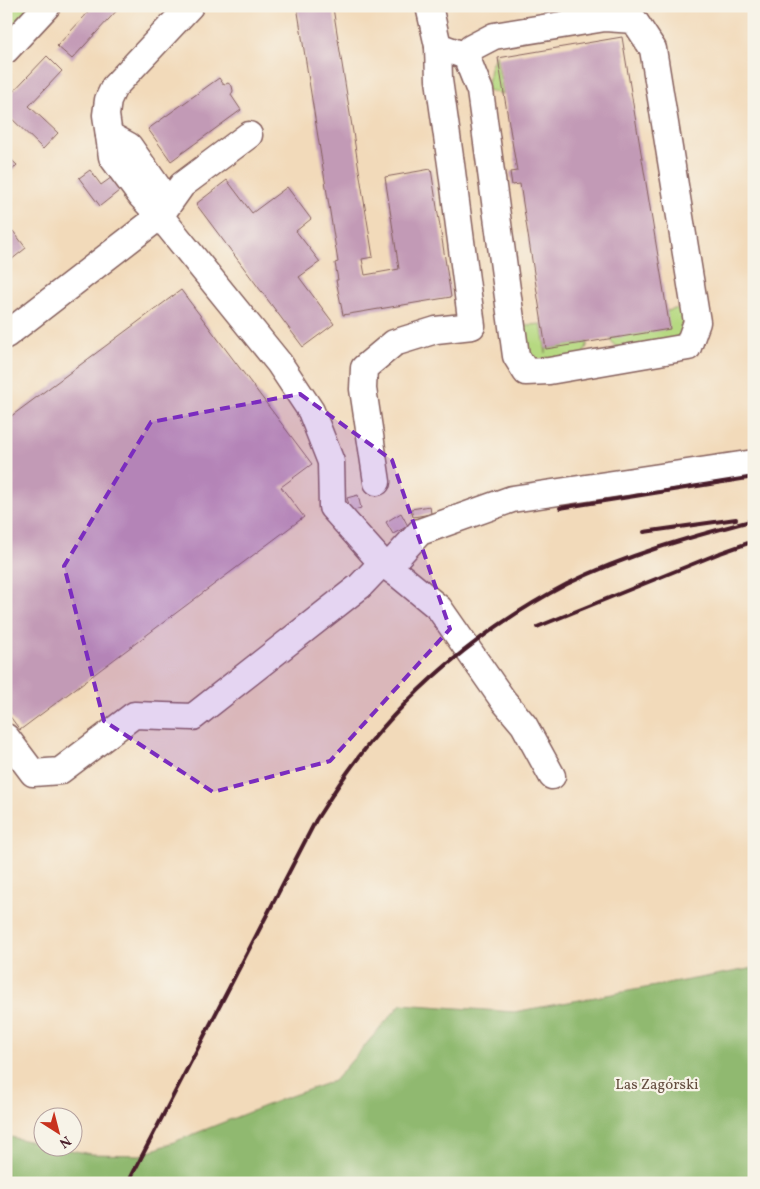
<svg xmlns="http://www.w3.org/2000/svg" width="760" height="1189" font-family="Vollkorn,serif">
<rect width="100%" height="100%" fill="#f7f3e8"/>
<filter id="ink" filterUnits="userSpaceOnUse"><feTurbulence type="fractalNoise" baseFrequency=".02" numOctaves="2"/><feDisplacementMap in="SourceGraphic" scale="10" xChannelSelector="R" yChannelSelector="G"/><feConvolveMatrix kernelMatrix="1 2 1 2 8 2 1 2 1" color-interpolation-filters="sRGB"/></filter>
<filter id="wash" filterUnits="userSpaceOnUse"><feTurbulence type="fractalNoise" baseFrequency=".0096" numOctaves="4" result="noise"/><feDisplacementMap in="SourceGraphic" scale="20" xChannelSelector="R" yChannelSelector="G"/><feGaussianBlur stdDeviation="1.12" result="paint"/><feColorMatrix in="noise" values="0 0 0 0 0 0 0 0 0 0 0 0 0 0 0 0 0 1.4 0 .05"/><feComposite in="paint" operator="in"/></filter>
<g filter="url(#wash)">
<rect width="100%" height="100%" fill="#f2daba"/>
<g fill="#b6d981" stroke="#807c56">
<path d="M6,6H31L6,32Z"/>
<path d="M496,54L503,94L487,90L490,68Z"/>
<path d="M683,307L685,322L680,335L672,341L618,348L612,343L610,338L667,311Z"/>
<path d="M541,324L546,353V349L588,342L586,349L582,356L540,360L530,357L521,326Z"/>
</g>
<path fill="#90b96f" stroke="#6d6c4d" d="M754,968V1183H6V1136L42,1144V1146L56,1147L90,1154L141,1155L282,1099L334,1081L401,1004L514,1012Z"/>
<g id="blocks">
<g fill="#c29ab6">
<path d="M94,6H121L72,59L57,46Z"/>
<path d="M297,6H325L326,9L333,8L373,257L362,259L365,275L399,269L385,177L431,169L451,297L343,315L336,280H338L335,263L338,262Z"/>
<path d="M622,37L670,329L546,349L520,184L512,185L510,172L517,171L498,58Z"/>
<path d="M47,56L62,71L29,106L58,133L43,149L6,113V99Z"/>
<path d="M219,78L224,85L228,83L232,86L233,91L231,95L241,110L171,161L148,129Z"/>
<path d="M6,155L17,165L6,177Z"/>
<path d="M90,170L101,185L115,175L124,187L100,206L79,178Z"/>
<path d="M227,180L252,213L287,187L311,219L296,231L320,262L299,277L334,324L303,347L196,204Z"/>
<path d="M13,231L26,248L6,264V237Z"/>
<path d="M181,290L312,464L281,487L304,517L20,730L6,711V420Z"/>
<path d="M358,495L361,508L351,511L347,498Z"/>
<path d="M430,506L431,514L413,517L411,509Z"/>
<path d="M401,513L408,526L393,534L386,522Z"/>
</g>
</g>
</g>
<g filter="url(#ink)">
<use href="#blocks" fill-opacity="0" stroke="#85605d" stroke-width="1"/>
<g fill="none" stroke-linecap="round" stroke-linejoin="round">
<g stroke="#85605d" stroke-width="29">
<g id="minor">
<path d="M429,6L438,46L466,56L480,91L516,356L526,372L549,371L688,347L697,322L653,49L634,20L605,18L494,36L471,48L466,56"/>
<path d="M6,50L47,6"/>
<path d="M109,135L129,146L157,186L160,216"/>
<path d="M6,335L160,216L182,185L249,135"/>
<path d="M377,482L363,389L364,368L394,343L436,330L472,326L451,164L439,80L438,46"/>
<path d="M382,563L400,576L439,608L503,700L524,725L552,776"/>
<path d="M388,567L420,532L512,499L754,463"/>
<path d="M6,737L33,773L60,771L134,715L193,717L360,586L382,563L332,507L331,462L311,411L279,363L160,216L141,196L112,157L106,115L108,100L114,87L190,6"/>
</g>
</g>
<use href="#minor" stroke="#fff" stroke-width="26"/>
<g stroke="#4a1f2b" stroke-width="4">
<path d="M560,508L754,477"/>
<path d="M644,532L736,519"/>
<path d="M537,627L720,553L754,541"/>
<path d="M128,1183L316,820C326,805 336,788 347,773C404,693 481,629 567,584C626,555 690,537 754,520"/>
</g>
</g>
</g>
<path fill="#7b2cbf" fill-opacity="0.2" stroke="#7b2cbf" stroke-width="4" stroke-dasharray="10 6" stroke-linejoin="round" d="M300,394L392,460L450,629L330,761L213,792L104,721L64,566L151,422Z"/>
<g text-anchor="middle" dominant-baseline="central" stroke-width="4.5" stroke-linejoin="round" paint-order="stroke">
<g font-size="15" fill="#654e40" stroke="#f7f3e8">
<text x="657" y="1085">Las Zagórski</text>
</g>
</g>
<rect width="760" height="1189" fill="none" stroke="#f7f3e8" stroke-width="25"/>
<g transform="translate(58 1132) rotate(144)"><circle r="24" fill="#f7f3e8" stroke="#b29e9c"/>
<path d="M0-4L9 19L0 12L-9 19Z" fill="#c8321e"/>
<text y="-8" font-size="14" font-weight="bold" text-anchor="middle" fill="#4a1f2b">N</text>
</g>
</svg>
